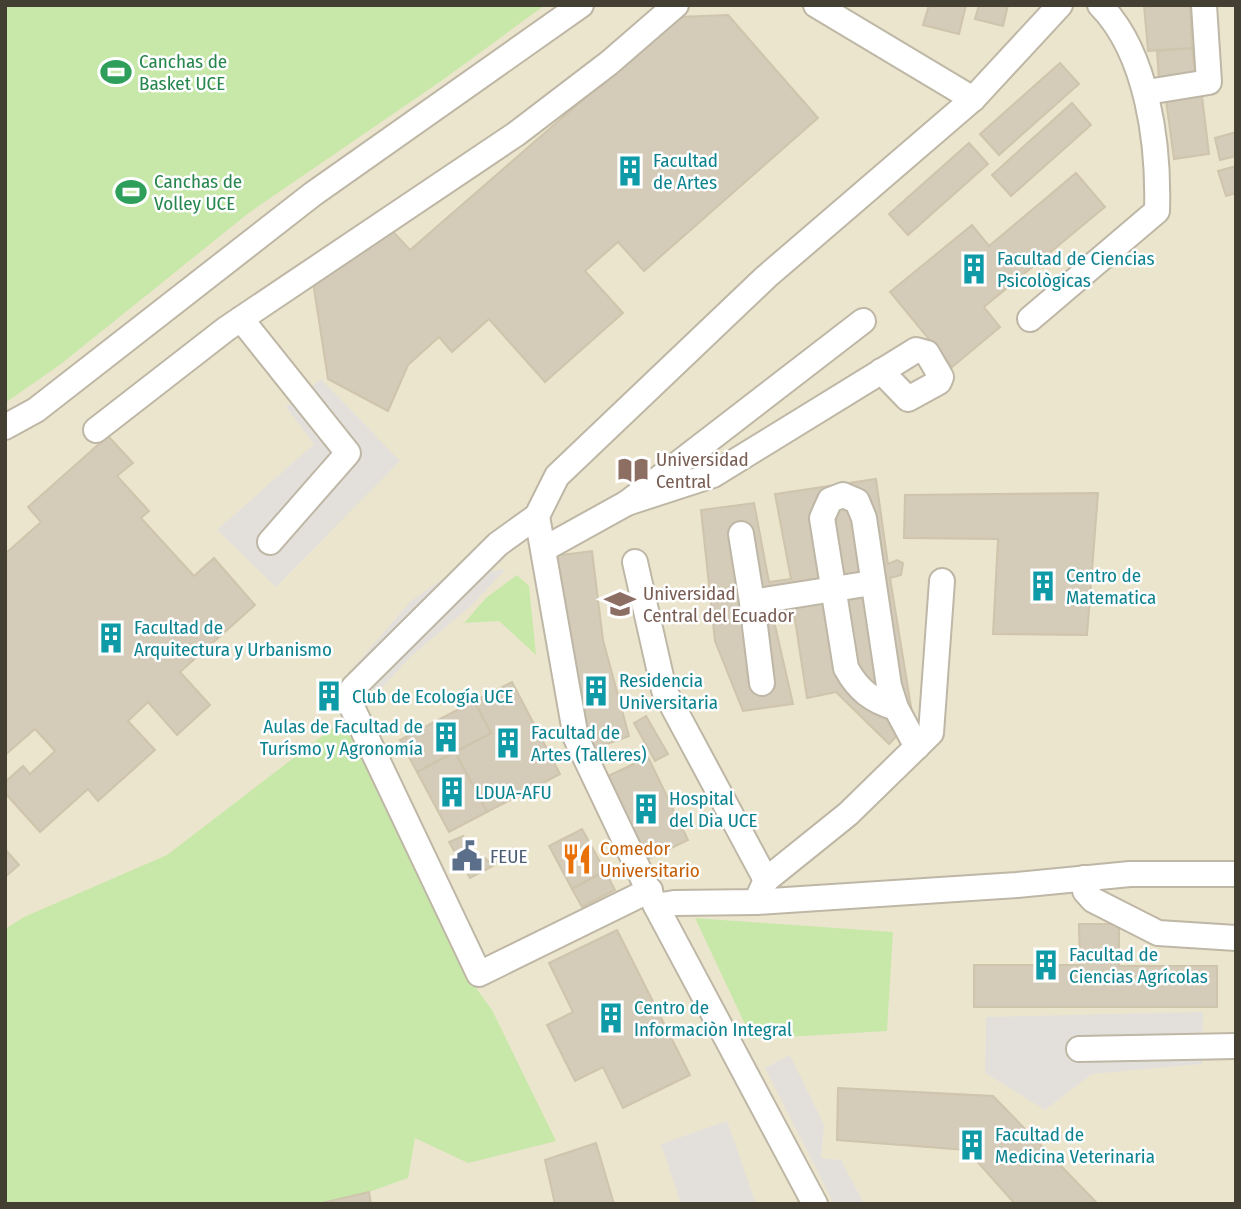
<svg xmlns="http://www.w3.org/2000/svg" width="1241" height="1209" font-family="'Fira Sans Condensed',sans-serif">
<rect width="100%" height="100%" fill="#f2efe3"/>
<rect fill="#ece5cd" x="5" y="5" width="1231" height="1199"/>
<g fill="#c8e8aa">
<path d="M5,5H545L444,79L250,212L61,364L5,403Z"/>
<path d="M517,575L529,586L536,655L499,621L464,623L487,597Z"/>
<path d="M343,720L461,967L492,1010L556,1141L468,1163L415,1138L408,1178L369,1192L318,1204H5V929L24,917L167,855Z"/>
<path d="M695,918L893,932L887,1031L752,1039Z"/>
</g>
<g fill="#e3e0dc">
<path d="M321,379L400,461L276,587L217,530L314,444L286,407Z"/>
<path d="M506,569L471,606L411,656L378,692L348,674L410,602L444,578Z"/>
<path d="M1203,1012L1202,1064L1092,1074L1045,1110L985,1073L986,1017Z"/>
<path d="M790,1055L824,1125L821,1158L841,1160L864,1204H834L765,1068Z"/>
<path d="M727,1121L756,1204H681L661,1144Z"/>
</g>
<g fill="#d4cbb9" stroke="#cfc4ac" stroke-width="2">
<path d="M929,5H966L959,34L923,25Z"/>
<path d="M979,5H1008L1003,26L975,19Z"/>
<path d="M1144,5H1190L1192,48L1148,51Z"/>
<path d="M728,15L818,118L644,271L618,242L585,271L623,313L545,382L489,319L452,352L439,337L408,365L388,411L328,379L313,282L386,224L410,250L678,17Z"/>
<path d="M1192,48L1196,77L1159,80L1157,51Z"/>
<path d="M1060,63L1079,84L999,155L980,134Z"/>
<path d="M1201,88L1209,154L1174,159L1165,93Z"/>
<path d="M1072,103L1091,125L1011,196L992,175Z"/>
<path d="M1236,132V156L1220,160L1215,138Z"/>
<path d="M969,143L988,164L908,235L889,214Z"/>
<path d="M1236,166V193L1226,196L1218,171Z"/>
<path d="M1076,173L1105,207L984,307L1000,327L952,367L890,292L972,225L989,246Z"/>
<path d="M108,436L133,463L117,476L149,511L141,518L194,576L214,558L255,605L180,672L210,705L177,735L148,702L128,721L155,750L98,801L88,789L40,832L5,793V782L23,766L30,774L55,751L35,729L5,755V554L41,522L28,507Z"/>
<path d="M876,479L888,564L897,560L903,563L901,575L890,578L913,719L889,744L836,692L807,698L793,607L772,612L793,704L743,711L715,641L701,510L754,503L769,582L791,579L775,494Z"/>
<path d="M1098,493L1087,635L993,634L998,539L904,538L905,495Z"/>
<path d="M592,551L603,640L629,736L593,749L564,646L552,556Z"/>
<path d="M512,682L560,774L487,812L455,752L491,733L474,701Z"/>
<path d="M330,684L340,699L328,707L318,693Z"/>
<path d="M474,701L491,733L417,772L400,740Z"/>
<path d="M646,716L668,754L655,761L634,723Z"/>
<path d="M455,752L487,812L449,832L417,772Z"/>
<path d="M648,757L688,840L644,861L604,778Z"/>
<path d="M582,829L605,871L572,889L549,846Z"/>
<path d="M463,836L470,852L484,857L493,866L470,878L449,842Z"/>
<path d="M5,849L19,865L5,877Z"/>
<path d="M605,871L615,890L582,907L572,889Z"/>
<path d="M1079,924H1119V966H1217V1007H974V965H1080Z"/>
<path d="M617,930L690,1075L623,1108L603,1067L575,1081L547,1025L573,1012L549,963Z"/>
<path d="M838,1088L993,1096L1098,1204H1015L967,1150L837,1140Z"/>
<path d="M596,1143L614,1204H555L545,1160Z"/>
<path d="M369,1192L371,1204H318Z"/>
</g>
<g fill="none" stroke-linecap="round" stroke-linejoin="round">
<g stroke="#beb7a6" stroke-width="28">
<g id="minor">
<path d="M816,5L973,99"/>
<path d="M1147,92L1209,82L1204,5"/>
<path d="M241,319L348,453L270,542"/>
<path d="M1030,319L1157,211C1159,145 1148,54 1100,5"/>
<path d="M5,427L36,410L313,194L581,5"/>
<path d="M96,430L226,329L516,134L609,63L676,5"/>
<path d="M627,503L713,475L908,355L916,350L927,353L941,377L939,382L908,399L881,371"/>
<path d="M537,516L498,544L353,688L351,705L479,974L650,890"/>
<path d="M741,534L752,602"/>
<path d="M544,549L627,503L863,321"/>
<path d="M635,562L664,690L766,880"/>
<path d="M762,683L752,602L872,583"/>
<path d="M896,708C872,701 858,690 846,668L822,518L830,500L843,495L857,501L864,518L889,686L896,708L917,747"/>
<path d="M1084,878L1085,891L1093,900L1158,933L1236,938"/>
<path d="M756,902L766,880L848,814L931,733L942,581"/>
<path d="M656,906L674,903L756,902L1017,885L1130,874H1236"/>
<path d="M1079,1049L1236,1046"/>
<path d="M815,1204L656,906L576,738L537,516L557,476L766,277L973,99L1060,5"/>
</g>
</g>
<use href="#minor" stroke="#fff" stroke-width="24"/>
</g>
<defs>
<g id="stadium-bare" transform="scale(2.415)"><path d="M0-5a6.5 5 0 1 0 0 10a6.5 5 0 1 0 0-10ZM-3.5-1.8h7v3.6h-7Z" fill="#2e9e5b" stroke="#fff" stroke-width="2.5" paint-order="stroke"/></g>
<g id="building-bare" transform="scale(2.415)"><path d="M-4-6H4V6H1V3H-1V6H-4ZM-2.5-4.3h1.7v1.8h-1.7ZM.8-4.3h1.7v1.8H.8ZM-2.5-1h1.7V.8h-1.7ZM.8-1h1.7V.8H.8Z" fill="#0f9aa8" stroke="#fff" stroke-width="2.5" paint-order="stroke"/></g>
<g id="library-bare" transform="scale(2.415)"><path d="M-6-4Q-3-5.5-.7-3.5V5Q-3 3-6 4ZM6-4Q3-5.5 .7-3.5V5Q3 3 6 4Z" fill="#8d6e63" stroke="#fff" stroke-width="2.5" paint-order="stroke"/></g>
<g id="university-bare" transform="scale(2.415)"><path d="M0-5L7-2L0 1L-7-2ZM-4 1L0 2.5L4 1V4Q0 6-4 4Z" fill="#8d6e63" stroke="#fff" stroke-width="2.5" paint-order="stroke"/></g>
<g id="civic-bare" transform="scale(2.415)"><path d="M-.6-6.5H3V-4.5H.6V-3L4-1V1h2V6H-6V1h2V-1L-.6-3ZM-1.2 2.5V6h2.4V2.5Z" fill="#5c6f8a" stroke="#fff" stroke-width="2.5" paint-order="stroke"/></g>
<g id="restaurant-bare" transform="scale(2.415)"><path d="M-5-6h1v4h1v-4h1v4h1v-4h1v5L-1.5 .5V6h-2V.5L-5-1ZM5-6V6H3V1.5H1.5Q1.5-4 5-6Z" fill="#e8710a" stroke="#fff" stroke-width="2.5" paint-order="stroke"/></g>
</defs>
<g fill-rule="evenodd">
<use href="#stadium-bare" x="116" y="72"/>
<use href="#building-bare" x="630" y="171"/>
<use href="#stadium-bare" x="131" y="192"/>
<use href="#building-bare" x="974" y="269"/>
<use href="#library-bare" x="633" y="470"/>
<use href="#building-bare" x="1043" y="586"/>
<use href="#university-bare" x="620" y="604"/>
<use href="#building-bare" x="111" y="638"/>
<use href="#building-bare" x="596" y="691"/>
<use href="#building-bare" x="329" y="696"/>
<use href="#building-bare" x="446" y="737"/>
<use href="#building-bare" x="508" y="743"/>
<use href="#building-bare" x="452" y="792"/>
<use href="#building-bare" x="646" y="809"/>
<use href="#civic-bare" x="467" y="856"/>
<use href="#restaurant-bare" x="577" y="859"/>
<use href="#building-bare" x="1046" y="965"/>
<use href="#building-bare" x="611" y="1018"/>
<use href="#building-bare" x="972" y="1145"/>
</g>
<g text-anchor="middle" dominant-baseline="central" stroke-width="5" stroke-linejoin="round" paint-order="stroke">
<g font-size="19" fill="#27864d" stroke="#fff" text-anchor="start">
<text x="139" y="61">Canchas de<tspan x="139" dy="22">Basket UCE</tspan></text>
<text x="154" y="181">Canchas de<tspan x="154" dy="22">Volley UCE</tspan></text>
</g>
<g font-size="19" fill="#0d838f" stroke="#fff" text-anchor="start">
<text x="653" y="160">Facultad<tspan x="653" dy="22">de Artes</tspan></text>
<text x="997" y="258">Facultad de Ciencias<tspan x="997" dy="22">Psicològicas</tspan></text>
<text x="1066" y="575">Centro de<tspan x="1066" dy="22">Matematica</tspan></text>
<text x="134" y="627">Facultad de<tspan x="134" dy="22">Arquitectura y Urbanismo</tspan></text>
<text x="619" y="680">Residencia<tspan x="619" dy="22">Universitaria</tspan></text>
<text x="352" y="696">Club de Ecología UCE</text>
<text x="423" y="726" text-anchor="end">Aulas de Facultad de<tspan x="423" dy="22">Turísmo y Agronomía</tspan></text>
<text x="531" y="732">Facultad de<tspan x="531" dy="22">Artes (Talleres)</tspan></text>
<text x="475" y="792">LDUA-AFU</text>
<text x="669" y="798">Hospital<tspan x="669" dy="22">del Dia UCE</tspan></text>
<text x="1069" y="954">Facultad de<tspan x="1069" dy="22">Ciencias Agrícolas</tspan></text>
<text x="634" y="1007">Centro de<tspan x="634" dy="22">Informaciòn Integral</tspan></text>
<text x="995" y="1134">Facultad de<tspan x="995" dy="22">Medicina Veterinaria</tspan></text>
</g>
<g font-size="19" fill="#785e54" stroke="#fff" text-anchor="start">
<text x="656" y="459">Universidad<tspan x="656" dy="22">Central</tspan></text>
<text x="643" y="593">Universidad<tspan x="643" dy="22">Central del Ecuador</tspan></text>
</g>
<g font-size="19" fill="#c56008" stroke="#fff" text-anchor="start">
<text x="600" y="848">Comedor<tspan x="600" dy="22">Universitario</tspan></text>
</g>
<g font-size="19" fill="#4e5e75" stroke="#fff" text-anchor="start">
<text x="490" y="856">FEUE</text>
</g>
</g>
<rect width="1241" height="1209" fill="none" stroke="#443f33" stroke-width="14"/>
</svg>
